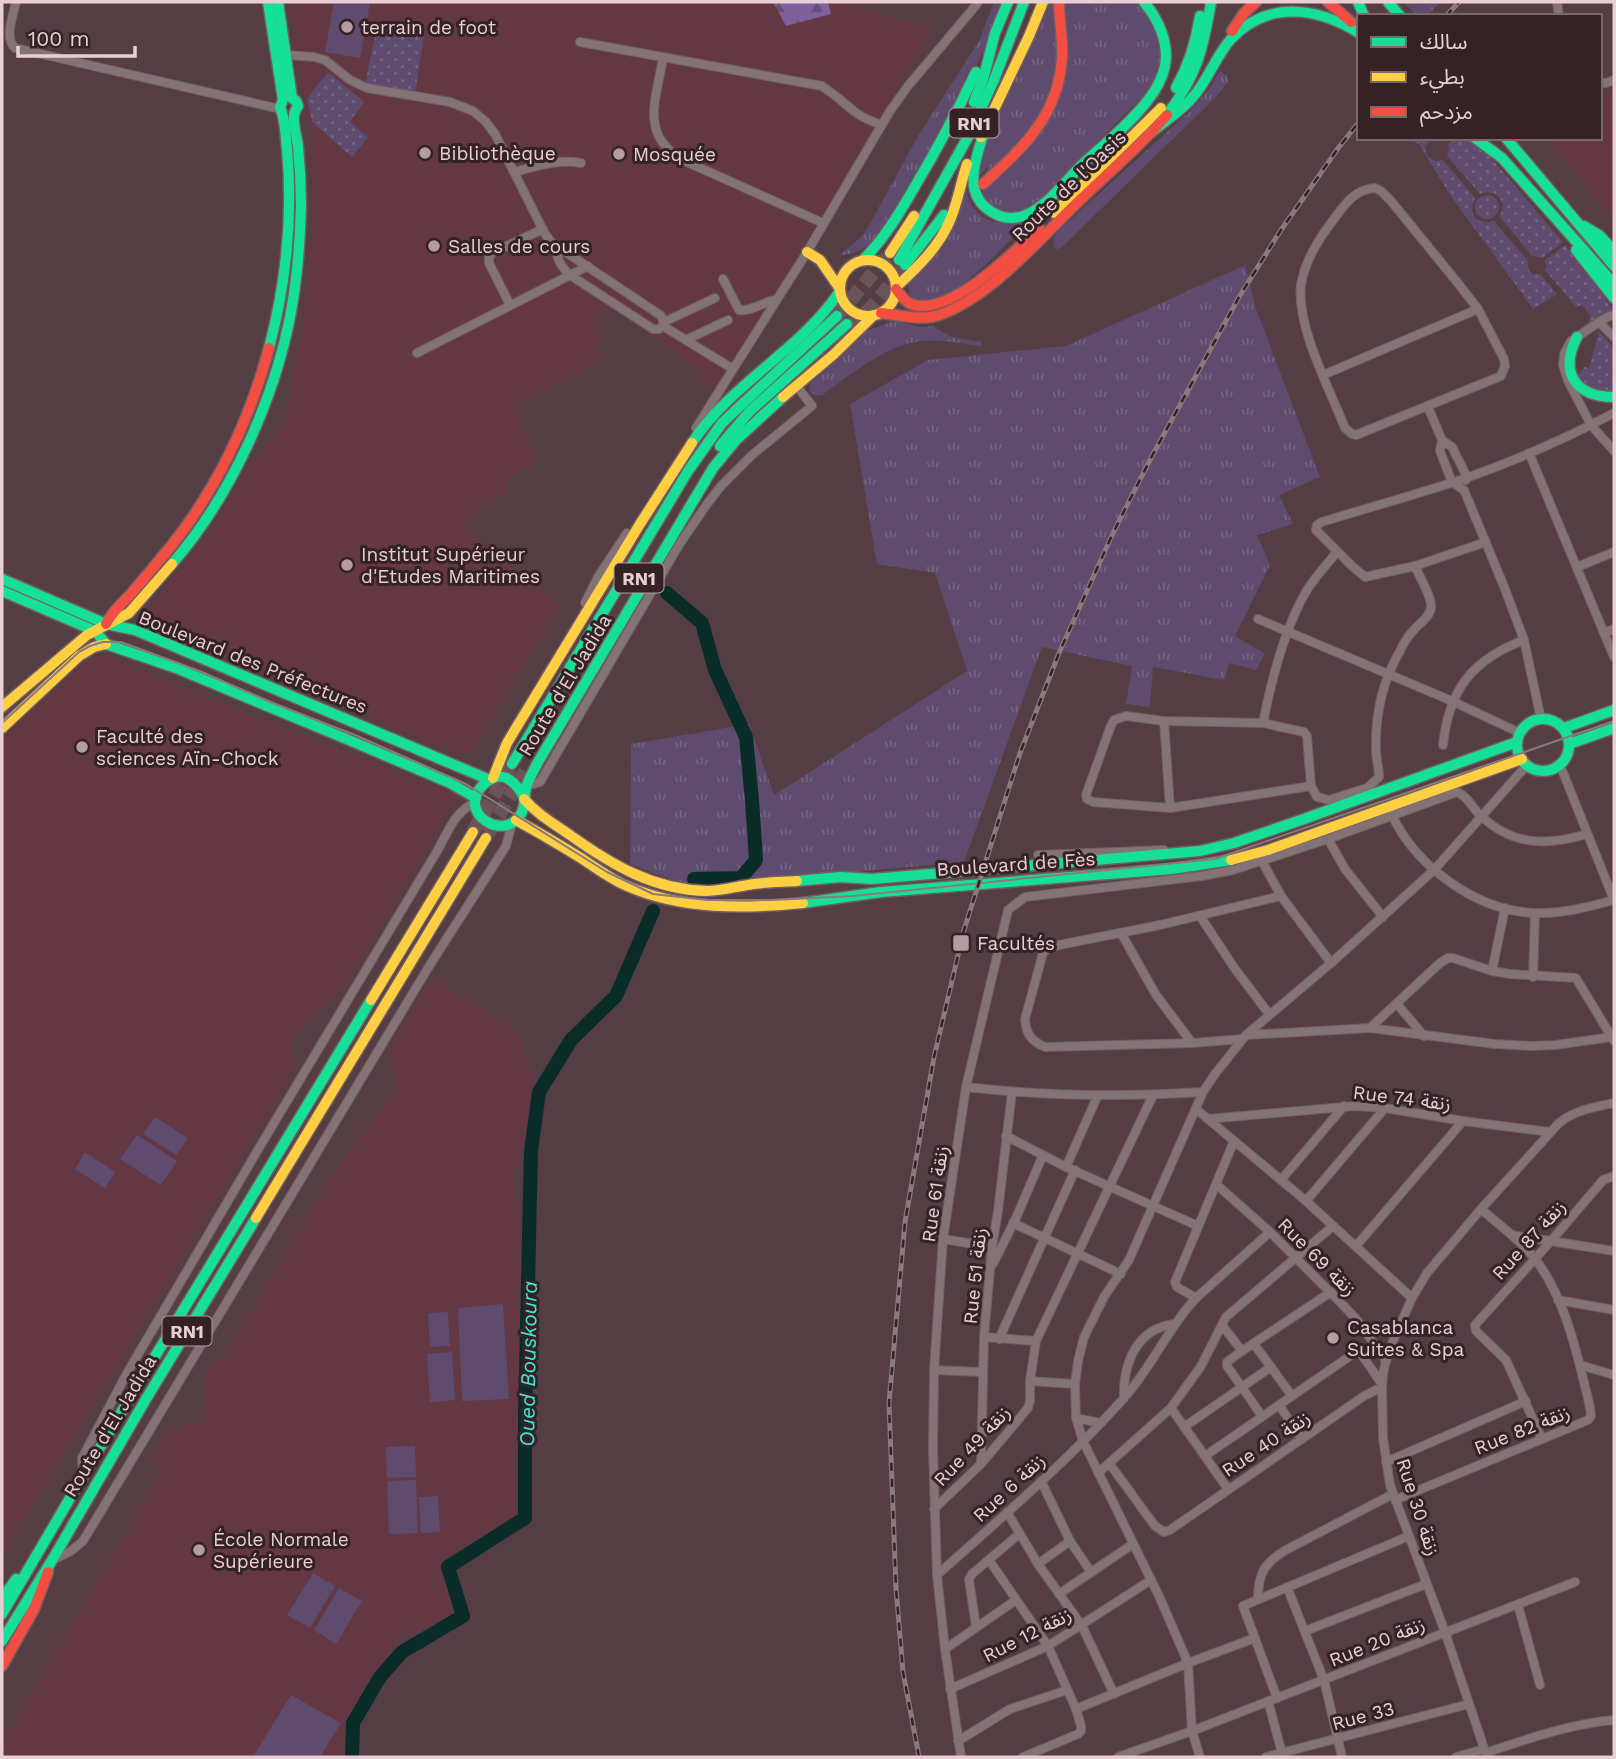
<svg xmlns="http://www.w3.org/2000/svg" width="1616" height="1759" font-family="'Work Sans','Noto Sans Arabic',sans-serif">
<defs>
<pattern id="grass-tufts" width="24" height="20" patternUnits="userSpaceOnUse" patternTransform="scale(1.75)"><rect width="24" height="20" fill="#5e4b6d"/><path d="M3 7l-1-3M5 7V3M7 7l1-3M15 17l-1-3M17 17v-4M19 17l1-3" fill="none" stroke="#756481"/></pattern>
<pattern id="forest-firs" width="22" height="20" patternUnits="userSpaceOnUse" patternTransform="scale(1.75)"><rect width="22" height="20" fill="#7f609d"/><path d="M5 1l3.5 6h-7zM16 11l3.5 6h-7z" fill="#655173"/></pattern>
<pattern id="park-dots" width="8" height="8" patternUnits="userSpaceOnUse" patternTransform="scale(1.75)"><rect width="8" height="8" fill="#5e4b6d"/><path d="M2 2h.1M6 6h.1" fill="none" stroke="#756481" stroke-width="1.8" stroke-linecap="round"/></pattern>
</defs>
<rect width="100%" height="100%" fill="#543d43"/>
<g fill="#643843">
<path d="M289,2H827L846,4L932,28L874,130L716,390L695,378L699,370L616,308L593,320L603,341L596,345L603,359L512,406L538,463L505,480L510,492L479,507L463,526L560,606L471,753L455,754L137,618L152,604L214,526L248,467L286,420L303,317L311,243V142Z"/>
<path d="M1614,88V219L1545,138H1600V94Z"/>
<path d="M107,654L184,688L458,795L346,984L318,1013L291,1037L295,1065L179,1263L2,1557V738L91,657Z"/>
<path d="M432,977L520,1033L524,1054L535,1086L525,1140L512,1178L522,1228V1291L515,1521L440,1560L458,1609L416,1641L403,1631L347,1724L350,1757H2V1743L162,1471L149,1462L167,1429L205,1421L206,1367L223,1359L326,1184L397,1086L388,1051Z"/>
</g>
<g fill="url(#grass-tufts)">
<path d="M994,2H1001L984,50L958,101L875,241C864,249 852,255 839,255L859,239L867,229L918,136L979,41Z"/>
<path d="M1048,2H1054L1057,70L1040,120L983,178L988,168H986L978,179L984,148Z"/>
<path d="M1063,2H1139C1154,23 1166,51 1155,77C1153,84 1147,90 1143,96L1039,200L1019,213L990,208L982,193L983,191L1046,127Z"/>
<path d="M1404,2H1440L1427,16H1417Z"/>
<path d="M1220,71L1227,76L1228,82L1215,98L1062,247L1058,249L1054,248L1053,242L1058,231L1189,112L1206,93Z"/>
<path d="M966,188C974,224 996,226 1028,221C1007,243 943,319 910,297L908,285Z"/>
<path d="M1245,265L1256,309L1320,477L1279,495L1293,524L1257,535L1270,565L1235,636L1265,654L1256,670L1229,663L1224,680L1153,667L1150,707L1126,704L1132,666L1042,647L964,862L746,882L681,883L630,864L631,744L749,724L774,795L967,671L935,573L877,564L850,404L928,360L1066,346Z"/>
<path d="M896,320L919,327L932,326L952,337L982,342L981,346C962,344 941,339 922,341C886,344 851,375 822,395C813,397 807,391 811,383L844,354L864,332Z"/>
</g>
<path fill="url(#forest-firs)" d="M773,2H828L831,14L786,26Z"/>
<g fill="url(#park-dots)">
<path d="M377,27L424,35L415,93L365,84Z"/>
<path d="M328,72L364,102L350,122L368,137L352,157L312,122L307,99Z"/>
<path d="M1407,138H1424L1428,142L1425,149L1428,157L1436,161L1443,160L1475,198C1467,214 1477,226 1494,221L1528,261C1526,269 1531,276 1540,274L1557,294L1556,295L1533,309L1448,192L1419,144Z"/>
<path d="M1456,138H1474L1563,242L1542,258L1532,256L1500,217L1503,205C1500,194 1491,190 1480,194L1447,156L1449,149L1448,144Z"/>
<circle cx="1487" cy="207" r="12"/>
<path d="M1565,245L1596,283L1614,312L1606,313L1603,316L1588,326L1590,315L1584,307L1580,306L1576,307L1545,270L1547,266L1544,261Z"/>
<path d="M1599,331L1614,348V392C1597,395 1589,388 1578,376L1584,367L1589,368Z"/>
</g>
<g fill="#5e4b6d">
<path d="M334,2H370L360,58L325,52Z"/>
<path d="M155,1117L188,1138L176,1155L143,1134Z"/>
<path d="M137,1135L177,1161L161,1185L120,1159Z"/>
<path d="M85,1152L115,1172L105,1188L75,1169Z"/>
<path d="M503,1304L509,1399L462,1401L458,1308Z"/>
<path d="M448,1312L450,1346L430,1347L428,1313Z"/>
<path d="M452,1352L455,1400L430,1402L427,1354Z"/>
<path d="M415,1446L416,1477L387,1478L386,1447Z"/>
<path d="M416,1480L418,1533L389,1534L387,1481Z"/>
<path d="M438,1496L440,1532L421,1533L419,1497Z"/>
<path d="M313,1573L335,1586L310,1628L287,1615Z"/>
<path d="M339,1588L362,1601L336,1644L314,1630Z"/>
<path d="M291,1695L341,1723L320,1757H253Z"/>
</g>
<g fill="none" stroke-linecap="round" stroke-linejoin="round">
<g stroke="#0a2c29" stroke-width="14">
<path d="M667,593L702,623L715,670L746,737L752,800L756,860L741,878L694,879"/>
<path d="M352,1757L353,1723L380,1677L402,1652L463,1616L448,1567L525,1518V1416L531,1151L539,1092L571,1040L616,996L653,911"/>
</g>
<g stroke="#6a5359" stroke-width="14" stroke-dasharray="14 7" stroke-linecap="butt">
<path d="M837,316L890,253"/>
<path d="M852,328L877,301L904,266"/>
<path d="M473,832L510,768"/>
<path d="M488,834L525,771"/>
</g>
<g stroke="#715d62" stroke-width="10">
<g id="street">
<path d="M16,2C13,16 4,38 15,48L280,109"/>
<path d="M1557,2L1559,16"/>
<path d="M580,42L822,86C834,94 844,103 855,112C862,118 872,121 881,125"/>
<path d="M286,55L314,57L325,60L350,80L367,88L450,102L473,111L485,121L495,134L545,234L552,243L660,315L663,319V326"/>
<path d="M663,57C660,82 647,113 659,137C663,145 671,152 678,158L823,223"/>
<path d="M1600,83H1606L1614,80"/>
<path d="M514,172C537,166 557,159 581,163"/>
<path d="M1375,188L1381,191L1391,201L1457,282L1478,309L1504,359L1505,366L1501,376L1356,435L1352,434L1345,428C1330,390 1296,326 1301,285C1305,260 1319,238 1334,219C1345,204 1355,189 1375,188Z"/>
<path d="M556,247C556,258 561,267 570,275L653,329H659L663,326"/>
<path d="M723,279L739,310C751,312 763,302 775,300"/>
<path d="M510,305L489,263V257L492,253L543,229"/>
<path d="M1610,316L1599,322L1571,341L1564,354L1563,365L1568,381L1591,425L1614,451"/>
<path d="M664,322L715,298"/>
<path d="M1599,322L1614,337"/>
<path d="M663,326L733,369"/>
<path d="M686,340L728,320"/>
<path d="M417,353L588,266"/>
<path d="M1323,375L1478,309"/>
<path d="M1428,407L1442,440L1452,447L1467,477L1466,480"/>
<path d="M696,428L807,252L890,111L908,86L977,4"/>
<path d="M1442,440L1440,451L1452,482L1464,490L1505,589L1524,640L1541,719"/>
<path d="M1529,453L1614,657"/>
<path d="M1486,542L1415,566L1365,577L1352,566L1316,530L1317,525L1322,522C1370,507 1419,494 1466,478C1517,460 1567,438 1614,413"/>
<path d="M1577,567L1614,552"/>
<path d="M585,603L598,577L627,533"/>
<path d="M1258,619L1452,701L1520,733"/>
<path d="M1604,633L1614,629"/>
<path d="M1164,721L1170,808"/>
<path d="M1263,723C1271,682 1285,627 1307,590C1315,577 1327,564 1337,552"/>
<path d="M1443,745C1449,689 1472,660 1524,640"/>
<path d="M1560,765L1614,900"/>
<path d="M527,786L540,782L679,545L707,504L721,486L752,455L812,406L796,385"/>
<path d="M1311,786L1170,808L1093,802L1087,799L1086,795L1110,728L1114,720L1126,716L1164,721L1263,723L1304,732L1307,736L1311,786L1317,797L1329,800L1367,788L1379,777C1379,768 1376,759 1376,750C1375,715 1382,682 1400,651C1403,644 1407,638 1412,632C1418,624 1430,618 1431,607C1432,597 1419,576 1415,566"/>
<path d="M1391,813C1415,866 1476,911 1535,913C1562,914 1588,907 1614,900"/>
<path d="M1328,839L1345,869L1383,917"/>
<path d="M1038,855L1164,850"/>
<path d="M1262,861L1281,896L1331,963"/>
<path d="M1200,916L1233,966L1269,1014"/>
<path d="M1121,933L1156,995L1192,1043"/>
<path d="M1492,971L1505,908"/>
<path d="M1533,977L1535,913"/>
<path d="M1397,1004L1424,1036"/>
<path d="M1370,1028L1440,963L1448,958H1453L1492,971L1510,974L1576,978L1614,1041"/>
<path d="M1246,1035L1370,1028L1495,1044L1531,1046L1555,1045L1612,1037"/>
<path d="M1242,1039L1192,1043L1045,1047C1031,1041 1026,1034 1025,1019L1043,953L1049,947L1160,925L1281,896"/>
<path d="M966,1087C1045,1096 1124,1097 1203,1092"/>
<path d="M1196,1109L1306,1201L1412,1298"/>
<path d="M1208,1119L1355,1106L1385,1108L1463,1121L1550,1132"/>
<path d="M1006,1136L1066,1167L1198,1226"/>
<path d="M1066,1167L1098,1095"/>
<path d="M1281,1180L1344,1106"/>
<path d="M1217,1185L1270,1232L1340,1302L1358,1321L1386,1361"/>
<path d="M1306,1201L1385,1108"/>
<path d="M1013,1223L1121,1274"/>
<path d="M1512,1235L1614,1251"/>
<path d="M943,1239L992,1247"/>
<path d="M1356,1246L1463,1121"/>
<path d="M993,1264L1016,1218L1043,1155"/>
<path d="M1196,1298L1177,1287L1175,1282L1234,1141"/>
<path d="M1558,1300L1614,1310"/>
<path d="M1222,1325L1242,1351L1331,1292"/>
<path d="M984,1337L1036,1341"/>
<path d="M999,1339L1075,1170"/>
<path d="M1254,1344L1292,1396"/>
<path d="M1242,1351L1227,1362V1366L1262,1416"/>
<path d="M1580,1365L1614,1375"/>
<path d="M934,1370L982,1372"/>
<path d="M1030,1381L1075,1384"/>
<path d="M1124,1398C1123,1364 1136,1329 1174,1324"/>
<path d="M1279,1405L1302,1439"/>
<path d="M1171,1408L1228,1489"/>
<path d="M1076,1418L1100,1423"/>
<path d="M1184,1427L1271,1367"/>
<path d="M1542,1439L1506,1360L1476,1331L1475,1325L1551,1241L1598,1186L1603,1180L1614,1176"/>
<path d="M1205,1456L1356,1352L1361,1354L1382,1384"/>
<path d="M1386,1462L1526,1401"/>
<path d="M1109,1463L1155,1526L1164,1532L1170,1530L1364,1396L1376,1390L1382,1389"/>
<path d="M981,1464L984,1337L992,1247L998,1211L1012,1092"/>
<path d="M83,1473L82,1458L126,1375L259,1148L436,853C447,835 454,811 475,803"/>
<path d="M1098,1473L1171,1408L1201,1366L1226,1317L1333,1226"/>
<path d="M1041,1481L1070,1541L1091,1572"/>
<path d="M1395,1500L1588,1420L1591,1416C1590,1402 1585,1388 1582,1374C1572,1334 1561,1294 1536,1260C1521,1240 1499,1225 1481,1209"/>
<path d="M934,1509L981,1464L1028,1408L1030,1401V1381L1036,1341L1153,1095"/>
<path d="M1007,1512L1038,1564L1082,1626L1114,1694"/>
<path d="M53,1560L71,1551L83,1541L428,968L506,846L512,823"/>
<path d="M989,1560L1048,1646L1076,1709L1081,1726V1731L1078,1734L1023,1757"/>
<path d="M1038,1564L1070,1541"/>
<path d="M937,1575C1001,1518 1067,1462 1124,1398C1152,1367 1167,1329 1196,1298L1270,1232"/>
<path d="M1287,1587L1324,1680L1342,1757"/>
<path d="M1059,1594L1133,1544"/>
<path d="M1258,1599C1258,1574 1264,1564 1284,1551L1393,1494"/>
<path d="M1518,1605L1540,1685"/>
<path d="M976,1627L969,1579L972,1574L1019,1534"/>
<path d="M1305,1631L1426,1584"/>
<path d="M945,1649L1016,1600"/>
<path d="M950,1689L1048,1646L1151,1580"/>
<path d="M1277,1698L1243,1606L1409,1536"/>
<path d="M1268,1701L1282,1753"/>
<path d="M1076,1709L1188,1663L1255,1638"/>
<path d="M958,1741L1010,1709L1067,1690"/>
<path d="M1485,1753C1528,1739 1569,1724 1614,1720"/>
<path d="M961,1757L945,1649L937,1575L933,1449L934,1370L943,1239L966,1087L1008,910L1025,897L1202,876L1233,870L1328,839L1457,792C1468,796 1472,808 1480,815C1512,846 1547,846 1587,834"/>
<path d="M1118,1757L1192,1731L1575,1582"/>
<path d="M1200,1757L1192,1731L1188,1663L1159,1596L1083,1441L1076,1418L1075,1384L1078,1361L1084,1337L1104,1297L1129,1260L1203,1092L1215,1074L1246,1035L1331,963L1434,870L1527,765"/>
<path d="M1266,1757L1469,1704"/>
<path d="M1456,1757L1484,1749"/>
<path d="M1487,1757L1445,1632L1390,1485L1383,1438L1382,1389L1383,1374L1386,1361L1393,1341L1412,1298L1427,1273L1481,1209L1559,1123C1575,1110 1595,1107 1614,1103"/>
</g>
</g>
<g stroke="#715d62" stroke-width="13">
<g id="fast">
<path d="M268,2L283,100L280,107C286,121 285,134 287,149C293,216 286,284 269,348"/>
<path d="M278,2L292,98"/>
<path d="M1358,2L1364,16"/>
<path d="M1388,2L1400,16"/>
<path d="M1176,88C1189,65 1196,42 1200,16"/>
<path d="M974,102L984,76L995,33L1008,2"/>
<path d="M1167,115C1197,75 1203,50 1211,2"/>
<path d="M985,130C976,157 961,194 992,212C1003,219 1016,220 1028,214C1049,204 1066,180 1083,164C1105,143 1130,124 1148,100C1156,90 1162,79 1165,66C1169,43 1159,20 1144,2"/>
<path d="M1150,133C1164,122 1180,112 1192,98C1208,81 1215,57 1231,39C1268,0 1317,7 1359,33"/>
<path d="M1475,138L1502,158L1614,284"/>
<path d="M1506,138L1614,266"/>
<path d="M1584,226L1599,235L1614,251"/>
<path d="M1576,250L1614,298"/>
<path d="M863,260C884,239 899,214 914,188C936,151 957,112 976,72"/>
<path d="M899,260L968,137L994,80L1024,2"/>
<path d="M905,265L944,215"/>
<path d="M1577,337C1559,372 1575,397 1614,397"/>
<path d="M692,443C731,383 801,350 840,291"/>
<path d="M720,446L750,411L847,324"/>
<path d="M172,564C230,497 273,403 290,317C297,281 300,242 301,206C301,186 300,167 298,147C297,137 293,126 294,116C294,112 296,109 298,106L296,101L292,98"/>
<path d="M2,579L106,624L135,630L490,780"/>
<path d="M2,591L95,631L106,644L176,668L349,740L450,783L476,798"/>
<circle cx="1543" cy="745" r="26"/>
<path d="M1564,728L1614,710"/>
<path d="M1569,744L1614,728"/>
<path d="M512,764L688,471L722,423L837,316"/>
<path d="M523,795C513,779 500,768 483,785C456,813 504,843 521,814C526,806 524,796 526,787C529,778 534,770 538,762L713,468L736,440L783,397"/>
<path d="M797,881L840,877L872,879L1200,851L1234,843L1304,819L1517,742"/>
<path d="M803,903L881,892L1172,869L1231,860"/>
<path d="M2,1599L16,1579"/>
<path d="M2,1614L96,1454L371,1000"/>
<path d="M2,1641L51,1562L146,1399L256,1218"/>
</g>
</g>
<g stroke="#715d62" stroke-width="13">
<g id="slow">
<path d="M981,137L1029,36L1043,2"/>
<path d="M1054,213L1161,108"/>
<path d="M807,252L820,260L840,289"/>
<path d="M890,253L914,216"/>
<circle cx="868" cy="288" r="28"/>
<path d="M896,287C918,267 940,246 951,218C958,200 961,182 967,164"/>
<path d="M783,397L833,355L874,315"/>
<path d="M2,707L87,635L129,613L172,564"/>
<path d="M2,728L79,656L94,647L106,644"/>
<path d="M493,778L507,743L640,524L692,443"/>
<path d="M524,799C537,814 554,824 570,835C612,865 654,890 707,891C722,891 739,886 754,884C768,882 783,882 797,881"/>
<path d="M516,820C538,832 560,845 581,858C596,868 611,879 627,886C682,910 744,909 803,903"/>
<path d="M1231,860L1268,850L1522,759"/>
<path d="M371,1000L473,832"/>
<path d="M256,1218L486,838"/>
</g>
</g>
<g stroke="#715d62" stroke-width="13">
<g id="jam">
<path d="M1328,2L1351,22"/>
<path d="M1232,31L1244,13L1256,2"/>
<path d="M983,184C1024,147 1059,115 1062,57C1063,39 1059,20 1059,2"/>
<path d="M896,289C900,294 905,302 911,304C949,318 1014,252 1039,228"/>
<path d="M881,313C900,315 921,321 939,315C991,297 1040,238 1079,201C1109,172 1140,146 1167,115"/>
<path d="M106,624C112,612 121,604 130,595C144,579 158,562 172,545C217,488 250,419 269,348"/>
<path d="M2,1666L34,1609L48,1572"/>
</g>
</g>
<use href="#street" stroke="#847376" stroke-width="8"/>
<use href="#fast" stroke="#16e098" stroke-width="10"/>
<use href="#slow" stroke="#ffcf43" stroke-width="10"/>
<use href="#jam" stroke="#f24e42" stroke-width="10"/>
<path stroke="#8a797d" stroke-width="2" d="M2,723L79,652L90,646L102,642H121L202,672L270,702L355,735L466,784L607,872L653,894L707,900H771L853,896L1215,859L1614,721"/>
<g stroke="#8a797d" stroke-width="5">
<g id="rail">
<path d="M1446,16L1459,2"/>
<path d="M919,1757L903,1672L896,1588L889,1403L905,1222L934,1057L964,930L1020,753L1059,653L1113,533L1152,456L1239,297L1281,230L1339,147L1359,122"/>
</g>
</g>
<use href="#rail" stroke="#352227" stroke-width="2.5" stroke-dasharray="8" stroke-linecap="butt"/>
</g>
<g fill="#b59ca1" stroke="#352227" stroke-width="2.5">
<circle cx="347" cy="27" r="7"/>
<circle cx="425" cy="153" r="7"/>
<circle cx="619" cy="154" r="7"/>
<circle cx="434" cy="246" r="7"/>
<circle cx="347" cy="565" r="7"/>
<circle cx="82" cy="747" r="7"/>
<rect x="952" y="934" width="18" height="18" rx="3.5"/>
<circle cx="1333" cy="1338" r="7"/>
<circle cx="199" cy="1550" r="7"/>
</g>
<g text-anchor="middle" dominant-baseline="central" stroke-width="6" stroke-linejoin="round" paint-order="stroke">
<g fill="#352227" stroke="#b39ba0" stroke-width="2">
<rect x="949.5" y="108.5" width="49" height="29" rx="5"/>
<rect x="614.5" y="563.5" width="49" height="29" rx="5"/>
<rect x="162.5" y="1316.5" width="49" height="29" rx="5"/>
</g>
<g font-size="18" font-weight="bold" fill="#e9cfd4">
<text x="974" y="123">RN1</text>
<text x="639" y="578">RN1</text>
<text x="187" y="1331">RN1</text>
</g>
<g font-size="19" fill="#e9cfd4" stroke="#352227" text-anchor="start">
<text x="361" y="27">terrain de foot</text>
<text x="439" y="153">Bibliothèque</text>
<text x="633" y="154">Mosquée</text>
<text x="448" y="246">Salles de cours</text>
<text x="361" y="554">Institut Supérieur<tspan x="361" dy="22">d'Etudes Maritimes</tspan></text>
<text x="96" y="736">Faculté des<tspan x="96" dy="22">sciences Aïn-Chock</tspan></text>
<text x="977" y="943">Facultés</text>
<text x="1347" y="1327">Casablanca<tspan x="1347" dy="22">Suites &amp; Spa</tspan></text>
<text x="213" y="1539">École Normale<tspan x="213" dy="22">Supérieure</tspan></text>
</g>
<g font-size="19" fill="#e9cfd4" stroke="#352227">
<text transform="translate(1069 186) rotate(-44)">Route de l'Oasis</text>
<text transform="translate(253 662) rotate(22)">Boulevard des Préfectures</text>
<text transform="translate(565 685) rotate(-59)">Route d'El Jadida</text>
<text transform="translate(1016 864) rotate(-4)">Boulevard de Fès</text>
<text transform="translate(1402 1098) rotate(7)">Rue 74 زنقة</text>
<text transform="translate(935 1194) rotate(-82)">Rue 61 زنقة</text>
<text transform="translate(1529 1240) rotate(-48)">Rue 87 زنقة</text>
<text transform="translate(1317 1257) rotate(45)">Rue 69 زنقة</text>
<text transform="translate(975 1276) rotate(-84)">Rue 51 زنقة</text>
<text transform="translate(110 1426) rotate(-59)">Route d'El Jadida</text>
<text transform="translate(1522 1430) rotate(-22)">Rue 82 زنقة</text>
<text transform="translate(1266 1444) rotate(-34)">Rue 40 زنقة</text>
<text transform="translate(972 1446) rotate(-47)">Rue 49 زنقة</text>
<text transform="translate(1009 1488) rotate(-43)">Rue 6 زنقة</text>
<text transform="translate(1418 1507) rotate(72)">Rue 30 زنقة</text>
<text transform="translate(1027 1635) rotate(-27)">Rue 12 زنقة</text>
<text transform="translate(1377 1642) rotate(-22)">Rue 20 زنقة</text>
<text transform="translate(1363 1716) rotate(-15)">Rue 33</text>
</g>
<g font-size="21" font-style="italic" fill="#3dead8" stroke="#352227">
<text transform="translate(528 1364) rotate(-89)">Oued Bouskoura</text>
</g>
</g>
<rect width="1616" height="1759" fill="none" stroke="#e9cfd4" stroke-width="7"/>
<rect x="1357" y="14" width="245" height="126" fill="#352227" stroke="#7d676c" stroke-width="2"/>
<rect x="1371" y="37" width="35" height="10" fill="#16e098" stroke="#7d676c" stroke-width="2"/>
<text x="1420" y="49" font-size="21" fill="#e9cfd4">سالك</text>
<rect x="1371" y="72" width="35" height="10" fill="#ffcf43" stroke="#7d676c" stroke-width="2"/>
<text x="1420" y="84" font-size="21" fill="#e9cfd4">بطيء</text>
<rect x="1371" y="107" width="35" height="10" fill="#f24e42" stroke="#7d676c" stroke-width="2"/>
<text x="1420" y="119" font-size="21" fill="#e9cfd4">مزدحم</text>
<path d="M18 46v10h117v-10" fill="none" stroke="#e9cfd4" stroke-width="3.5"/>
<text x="28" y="46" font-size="21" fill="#e9cfd4" stroke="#352227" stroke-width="5" paint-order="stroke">100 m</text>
</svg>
